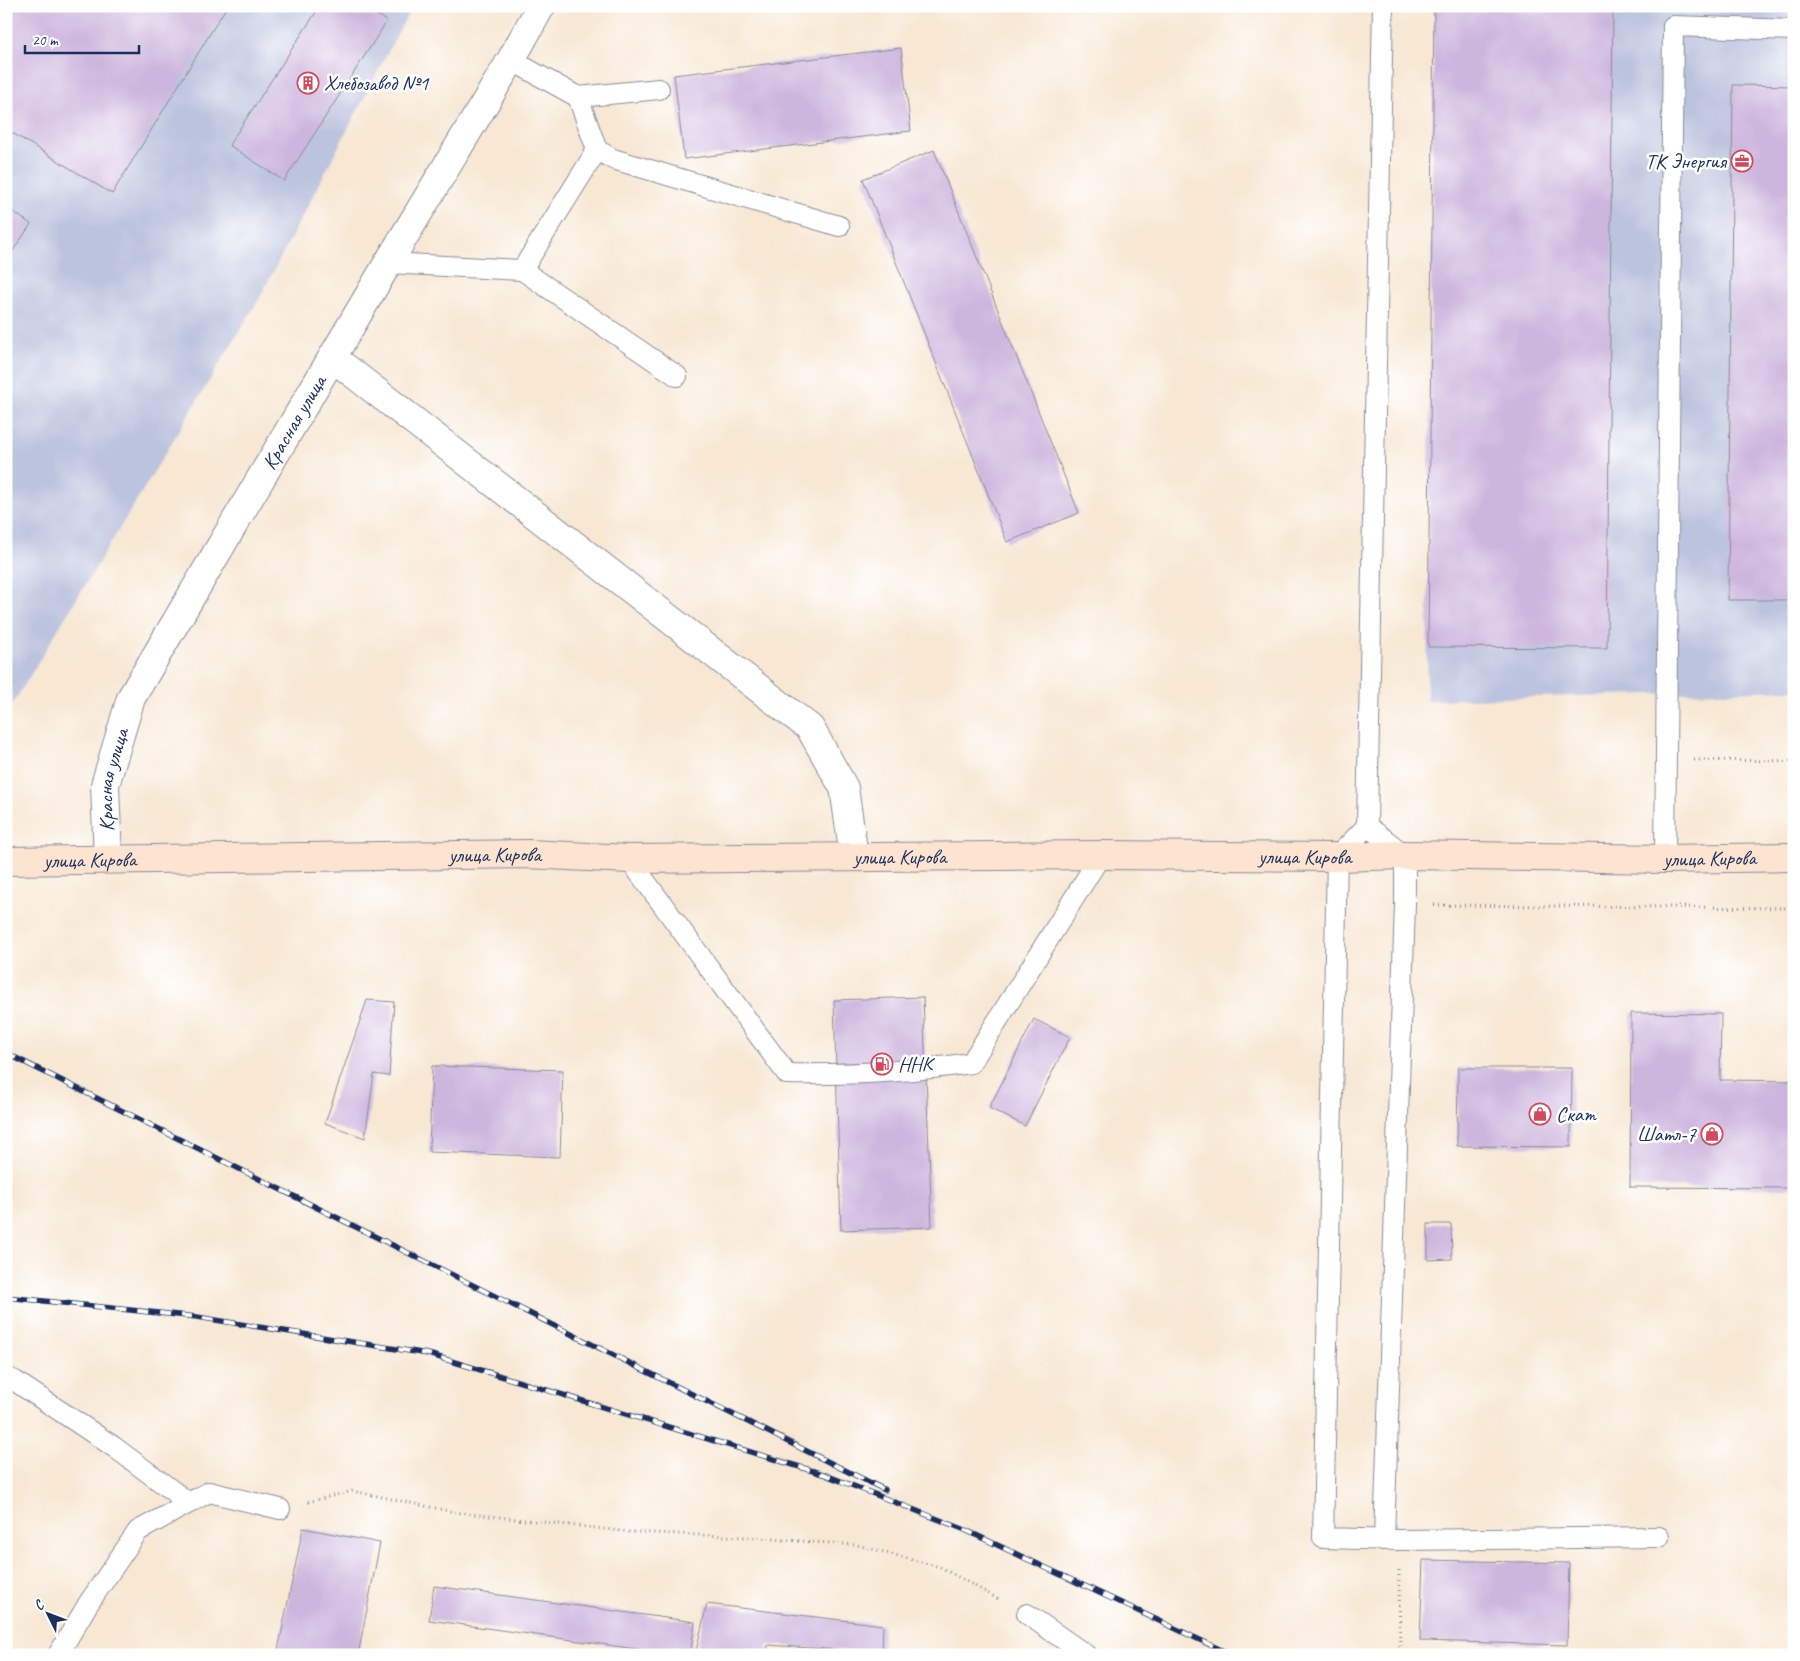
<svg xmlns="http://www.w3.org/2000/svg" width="1800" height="1661" font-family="Caveat,sans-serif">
<rect width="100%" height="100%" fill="#fff"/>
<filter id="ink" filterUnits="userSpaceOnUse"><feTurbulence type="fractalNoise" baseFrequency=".02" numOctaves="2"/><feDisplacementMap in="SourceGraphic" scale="10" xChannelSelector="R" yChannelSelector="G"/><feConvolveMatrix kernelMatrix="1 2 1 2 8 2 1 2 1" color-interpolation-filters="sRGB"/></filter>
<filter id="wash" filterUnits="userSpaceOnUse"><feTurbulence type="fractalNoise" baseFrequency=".0096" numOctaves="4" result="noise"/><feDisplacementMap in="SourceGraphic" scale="20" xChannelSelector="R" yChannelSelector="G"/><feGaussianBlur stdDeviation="1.12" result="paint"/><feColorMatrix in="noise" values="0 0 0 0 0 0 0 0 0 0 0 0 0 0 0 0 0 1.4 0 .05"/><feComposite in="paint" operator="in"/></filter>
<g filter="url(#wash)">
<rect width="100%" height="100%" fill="#f7e7d3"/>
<g fill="#bcc3de">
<path d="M6,6H412L259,299L6,715Z"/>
<path d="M1434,6H1794V690L1427,700Z"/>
</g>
<g id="blocks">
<g fill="#cdb6de">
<path d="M6,6H227L112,194L6,129Z"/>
<path d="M320,6H364L387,21L284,181L229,145Z"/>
<path d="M1434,6H1613L1607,648L1428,647Z"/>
<path d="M901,48L911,131L684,159L674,75Z"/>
<path d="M1733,85L1794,86V600H1728Z"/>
<path d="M934,150L1079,513L1007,542L863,179Z"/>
<path d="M6,207L31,224L6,261Z"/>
<path d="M923,997L932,1227L841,1230L834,1000Z"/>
<path d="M367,1000L394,1002L389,1076L374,1074L365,1138L325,1123Z"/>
<path d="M1631,1013L1721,1014L1720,1080L1794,1081V1188L1630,1187Z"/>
<path d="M1034,1019L1070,1037L1025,1126L989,1108Z"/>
<path d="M432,1066L563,1070L560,1157L429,1152Z"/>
<path d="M1458,1068H1572L1571,1147L1457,1146Z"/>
<path d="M1428,1224H1451L1452,1259L1428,1260Z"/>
<path d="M303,1528L380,1543L358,1655H277Z"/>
<path d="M1423,1560L1569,1563L1567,1645L1420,1641Z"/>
<path d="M434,1586L695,1622L690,1655H679L429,1620Z"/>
<path d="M707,1604L883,1625L882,1653L768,1645L767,1655H695Z"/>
</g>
</g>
</g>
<g filter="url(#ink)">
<use href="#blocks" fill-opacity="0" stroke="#898b98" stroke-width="1"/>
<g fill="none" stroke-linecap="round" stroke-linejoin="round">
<g stroke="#898b98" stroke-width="22">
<g id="lane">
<path d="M1383,6L1367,826L1337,857L1323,1538L1399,1540L1659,1537"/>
<path d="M511,60L578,97L597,150L613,159L839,226"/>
<path d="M578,97L659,89"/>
<path d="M597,150L522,270L677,376"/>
<path d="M388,263L522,270"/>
<path d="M1367,826L1405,855V904L1384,1540"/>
<path d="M629,859L787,1074C849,1075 910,1072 971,1063L1101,855"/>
<path d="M1665,859L1673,26L1794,30"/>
<path d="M6,1377L15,1381L114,1447L189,1503"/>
<path d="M1027,1614L1086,1655"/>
<path d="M58,1655L88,1604L138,1531L209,1492L280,1509"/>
</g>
</g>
<g stroke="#898b98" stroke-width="30">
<g id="street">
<path d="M333,358L810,728L844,788L854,856"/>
<path id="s1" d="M108,859L105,785L131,698L388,263L511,60L541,6"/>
</g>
</g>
<g stroke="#898b98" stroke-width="30">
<g id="secondary">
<path id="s2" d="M6,861L528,854L629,859L1101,855L1337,857L1405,855L1665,859L1794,857"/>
</g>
</g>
<g stroke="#898b98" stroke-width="3" stroke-dasharray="1 4" stroke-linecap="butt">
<path d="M1694,760L1794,761"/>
<path d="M1434,905L1794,908"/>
<path d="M308,1502L353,1491L454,1512L631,1532L747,1537L857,1545L940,1567L1000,1600"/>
<path d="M1399,1570L1400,1655"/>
</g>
<use href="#lane" stroke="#fff" stroke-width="20"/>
<use href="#street" stroke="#fff" stroke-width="28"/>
<use href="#secondary" stroke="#fde4d1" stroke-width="28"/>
<g stroke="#1b2f5e" stroke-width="5.5">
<g id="rail">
<path d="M6,1053L885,1490"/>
<path d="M6,1297L197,1317L428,1354L823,1474L963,1529L1232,1655"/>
</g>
</g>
<use href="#rail" stroke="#fff" stroke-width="4" stroke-dasharray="11" stroke-linecap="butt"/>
</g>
</g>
<defs>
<g id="building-ring" transform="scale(1.125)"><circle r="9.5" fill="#fff" stroke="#d1495b" stroke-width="1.5"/><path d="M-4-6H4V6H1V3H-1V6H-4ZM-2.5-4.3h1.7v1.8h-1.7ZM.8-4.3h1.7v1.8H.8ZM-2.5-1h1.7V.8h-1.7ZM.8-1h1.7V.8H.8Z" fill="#d1495b"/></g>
<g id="office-ring" transform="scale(1.125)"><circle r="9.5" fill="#fff" stroke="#d1495b" stroke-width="1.5"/><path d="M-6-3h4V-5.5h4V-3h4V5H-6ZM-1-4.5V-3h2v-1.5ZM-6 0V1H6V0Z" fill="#d1495b"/></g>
<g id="fuel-ring" transform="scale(1.125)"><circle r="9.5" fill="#fff" stroke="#d1495b" stroke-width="1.5"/><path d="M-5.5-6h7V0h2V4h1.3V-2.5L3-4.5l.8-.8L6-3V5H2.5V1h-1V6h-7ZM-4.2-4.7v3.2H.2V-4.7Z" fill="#d1495b"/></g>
<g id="shop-ring" transform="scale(1.125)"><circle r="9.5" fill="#fff" stroke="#d1495b" stroke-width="1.5"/><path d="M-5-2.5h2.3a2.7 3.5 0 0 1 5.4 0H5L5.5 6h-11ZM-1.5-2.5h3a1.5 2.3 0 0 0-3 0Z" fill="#d1495b"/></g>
</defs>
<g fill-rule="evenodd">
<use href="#building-ring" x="308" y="83"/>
<use href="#office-ring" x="1742" y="161"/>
<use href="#fuel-ring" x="882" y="1064"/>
<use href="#shop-ring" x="1540" y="1114"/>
<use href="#shop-ring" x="1712" y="1134"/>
</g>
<g text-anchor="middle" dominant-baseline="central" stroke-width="5" stroke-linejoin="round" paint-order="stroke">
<g font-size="21" fill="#1b2f5e" stroke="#fff" text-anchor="start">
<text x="324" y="83">Хлебозавод №1</text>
<text x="1726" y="161" text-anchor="end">ТК Энергия</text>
<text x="898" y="1064">ННК</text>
<text x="1556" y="1114">Скат</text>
<text x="1696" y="1134" text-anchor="end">Шатл-7</text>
</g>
<g font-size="21" fill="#1b2f5e" stroke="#fff">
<text stroke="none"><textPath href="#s1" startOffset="485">Красная улица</textPath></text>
<text stroke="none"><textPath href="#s1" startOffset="80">Красная улица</textPath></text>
<text stroke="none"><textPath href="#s2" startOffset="489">улица Кирова</textPath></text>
<text stroke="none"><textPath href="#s2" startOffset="894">улица Кирова</textPath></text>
<text stroke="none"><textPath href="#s2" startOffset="1299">улица Кирова</textPath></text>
<text stroke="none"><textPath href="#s2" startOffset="1704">улица Кирова</textPath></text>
<text stroke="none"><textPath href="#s2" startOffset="84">улица Кирова</textPath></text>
</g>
</g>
<rect width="1800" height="1661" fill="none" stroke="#fff" stroke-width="25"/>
<g transform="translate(48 1614) rotate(312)" stroke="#ffffff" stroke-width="4" paint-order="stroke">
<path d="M0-4L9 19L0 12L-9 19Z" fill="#1b2f5e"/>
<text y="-8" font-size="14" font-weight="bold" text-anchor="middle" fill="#1b2f5e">С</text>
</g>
<path d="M25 45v8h114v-8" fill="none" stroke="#1b2f5e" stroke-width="2.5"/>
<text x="32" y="45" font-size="15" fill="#1b2f5e" stroke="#ffffff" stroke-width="4" paint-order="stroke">20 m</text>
</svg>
